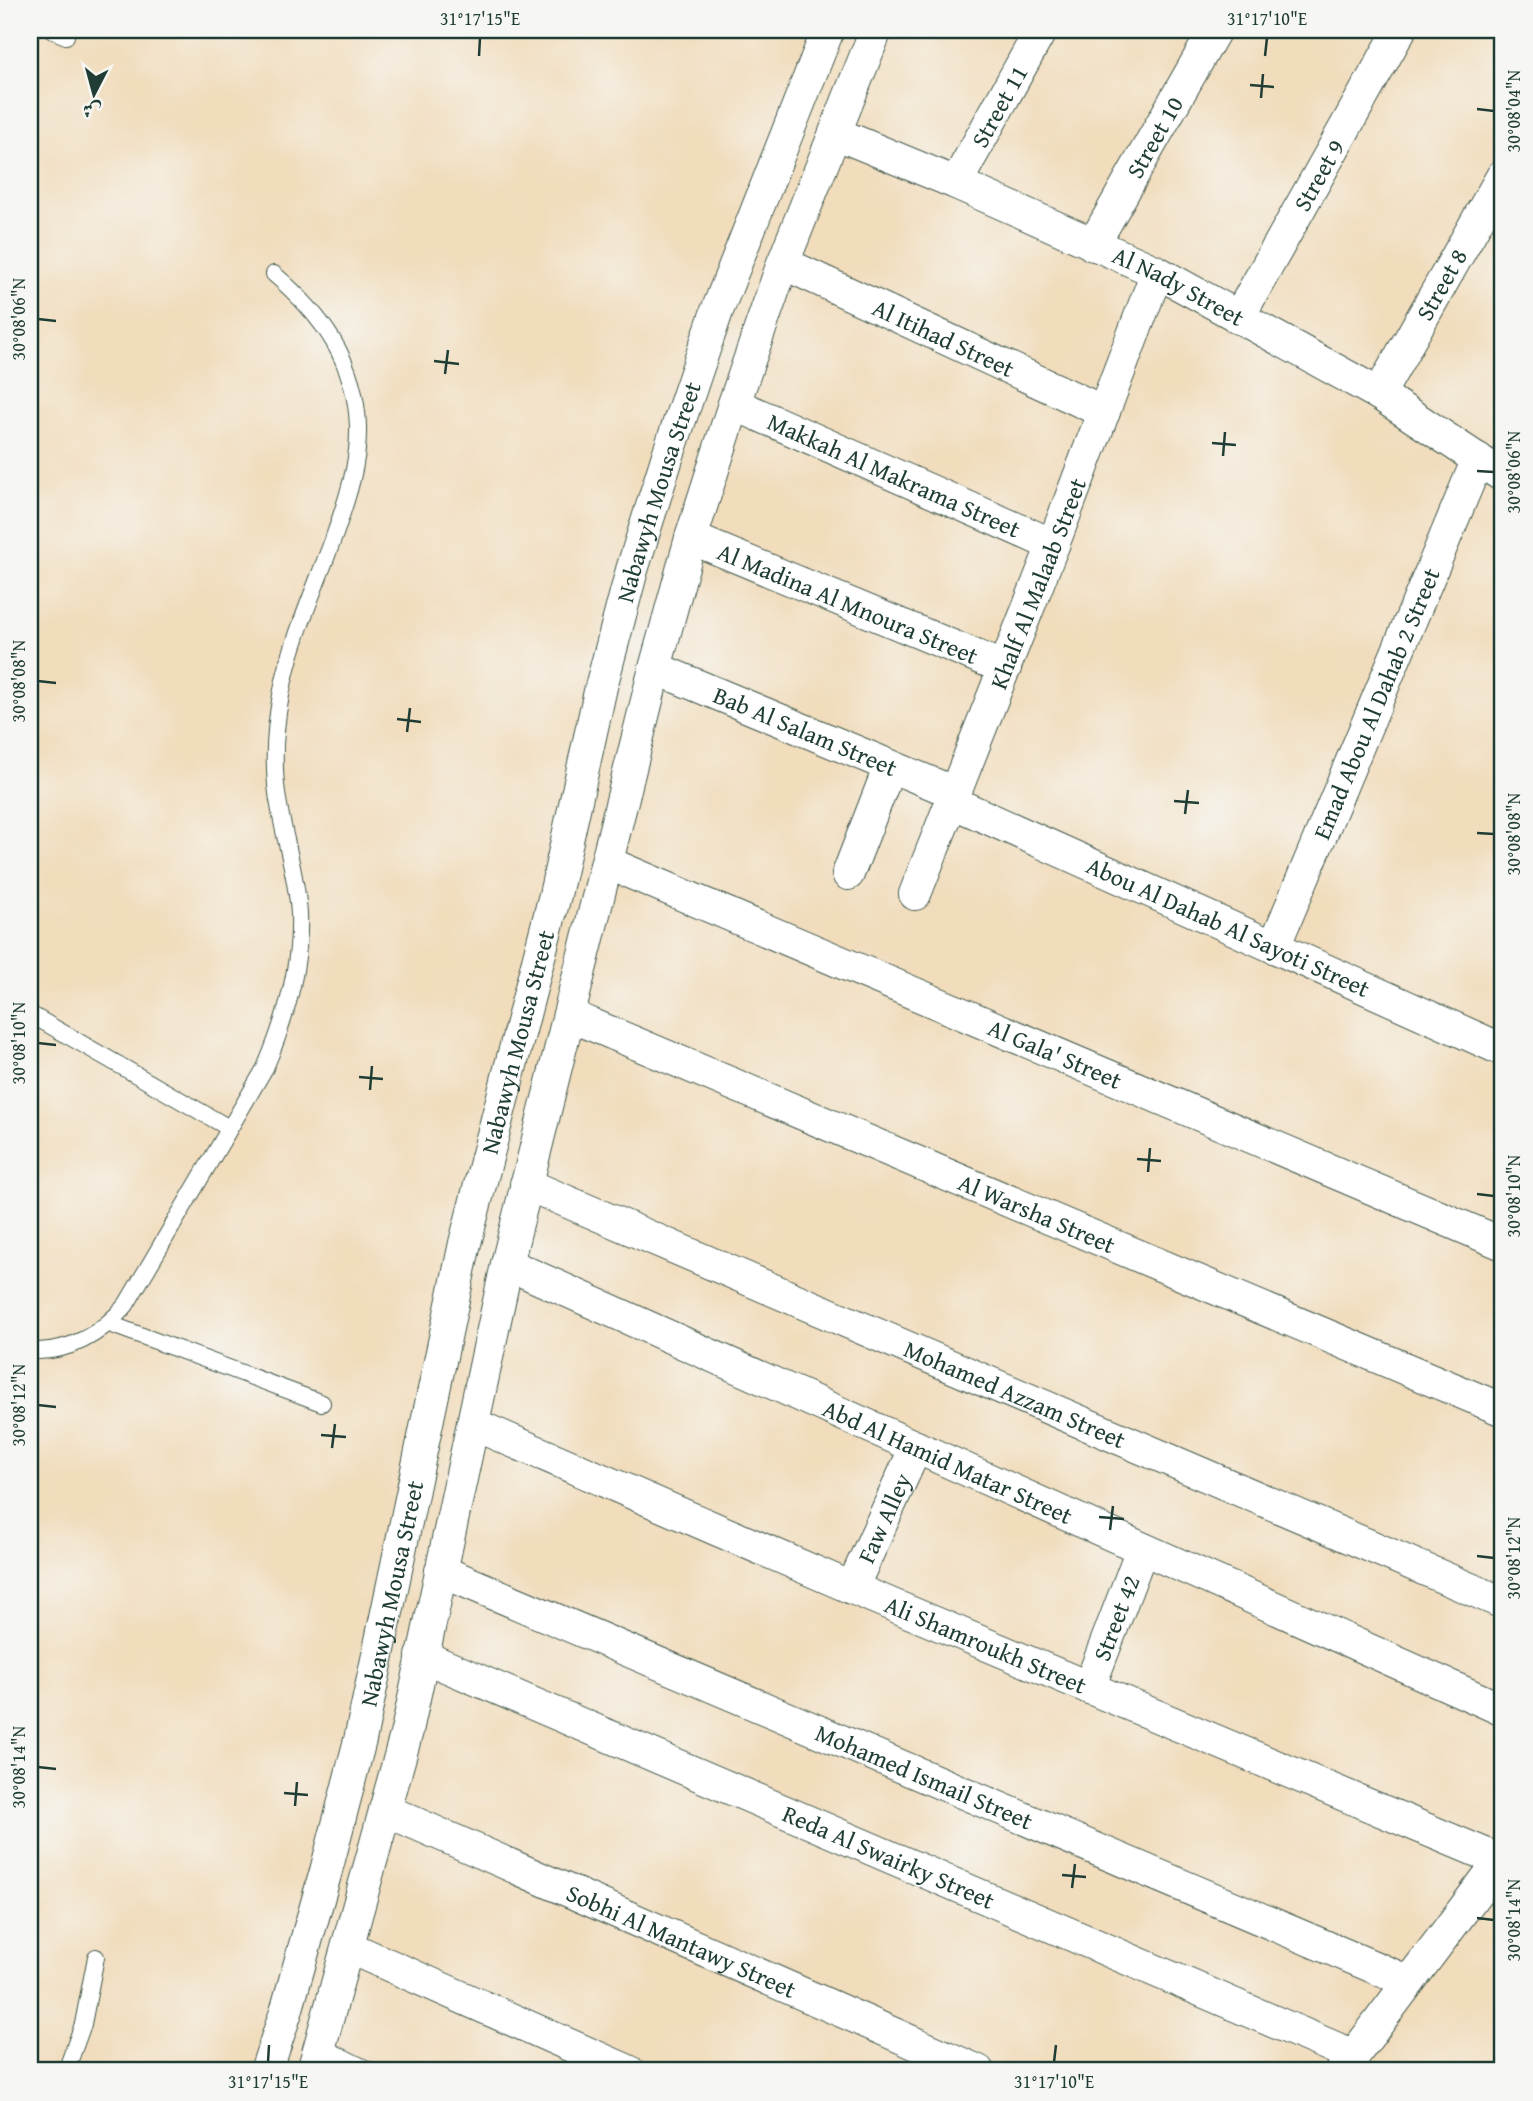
<svg xmlns="http://www.w3.org/2000/svg" width="1533" height="2101" font-family="'Gentium Book Plus',Amiri,serif">
<rect width="100%" height="100%" fill="#f6f6f2"/>
<filter id="ink" filterUnits="userSpaceOnUse"><feTurbulence type="fractalNoise" baseFrequency=".0143" numOctaves="2"/><feDisplacementMap in="SourceGraphic" scale="14" xChannelSelector="R" yChannelSelector="G"/><feConvolveMatrix kernelMatrix="1 2 1 2 8 2 1 2 1" color-interpolation-filters="sRGB"/></filter>
<filter id="wash" filterUnits="userSpaceOnUse"><feTurbulence type="fractalNoise" baseFrequency=".00686" numOctaves="4" result="noise"/><feDisplacementMap in="SourceGraphic" scale="28" xChannelSelector="R" yChannelSelector="G"/><feGaussianBlur stdDeviation="1.57" result="paint"/><feColorMatrix in="noise" values="0 0 0 0 0 0 0 0 0 0 0 0 0 0 0 0 0 1.4 0 .05"/><feComposite in="paint" operator="in"/></filter>
<g filter="url(#wash)">
<rect width="100%" height="100%" fill="#f1dcbb"/>
</g>
<g filter="url(#ink)">
<g fill="none" stroke-linecap="round" stroke-linejoin="round">
<g stroke="#3e5548" stroke-width="18">
<g id="service">
<path d="M51,30L66,36"/>
<path d="M30,1014L229,1128"/>
<path d="M110,1324L322,1403"/>
<path d="M30,1351C70,1353 101,1334 126,1305L265,1068C286,1019 301,968 299,914C297,878 286,845 280,811C272,773 274,732 281,695C291,640 316,587 335,534C347,499 359,464 358,427C356,361 322,315 274,274"/>
<path d="M320,2046L371,2071"/>
<path d="M66,2071L83,2024L96,1957"/>
</g>
</g>
<g stroke="#3e5548" stroke-width="34">
<g id="minor">
<path id="s1" d="M835,133L956,183L1157,272L1379,394L1503,476"/>
<path id="s2" d="M956,183L1041,30"/>
<path id="s3" d="M1093,245L1215,30"/>
<path id="s4" d="M783,263L1104,412"/>
<path id="s5" d="M1238,318L1400,30"/>
<path id="s6" d="M1379,394L1503,175"/>
<path id="s7" d="M734,404L1053,545"/>
<path id="s8" d="M691,538L1005,668"/>
<path id="s9" d="M655,668L955,793"/>
<path id="s10" d="M952,802L1503,1050"/>
<path id="s11" d="M608,863L1503,1244"/>
<path d="M848,874L890,766"/>
<path id="s12" d="M915,894L1053,545L1157,272"/>
<path id="s13" d="M1274,947L1478,459"/>
<path id="s14" d="M569,1015L1503,1410"/>
<path id="s15" d="M526,1184L1503,1603"/>
<path id="s16" d="M507,1264L1503,1710"/>
<path id="s17" d="M473,1424L852,1588L1499,1860"/>
<path id="s18" d="M441,1571L1409,1982"/>
<path id="s19" d="M852,1588L916,1447"/>
<path id="s20" d="M422,1656L1354,2056"/>
<path id="s21" d="M1089,1688L1142,1549"/>
<path id="s22" d="M385,1810L978,2071"/>
<path d="M348,1947L628,2071"/>
<path id="s23" d="M266,2071L286,2012L326,1871L360,1740L465,1243L555,895L601,687L632,570L668,455L717,311L828,30"/>
<path d="M313,2071L407,1731L507,1264L655,668L691,538L734,404L783,263L876,30"/>
<path d="M1342,2071L1503,1857"/>
</g>
</g>
<use href="#service" stroke="#fff" stroke-width="16"/>
<use href="#minor" stroke="#fff" stroke-width="32"/>
</g>
</g>
<path fill="none" stroke="#1f3d34" stroke-width="2.5" d="M479,56L480,38M1265,56L1267,38M1250,85L1274,87M1261,98L1263,74M1477,109L1494,111M38,319L56,321M434,361L459,364M445,374L448,350M1212,443L1236,445M1223,456L1225,432M1477,471L1494,472M38,681L56,683M397,719L421,722M407,732L410,708M1174,801L1199,803M1185,814L1188,790M1477,833L1494,834M38,1043L56,1045M359,1077L383,1079M370,1090L372,1066M1137,1159L1161,1161M1148,1172L1150,1148M1477,1194L1494,1196M38,1405L56,1407M321,1435L346,1437M332,1448L335,1424M1099,1517L1124,1519M1110,1530L1113,1506M1477,1556L1494,1558M38,1767L56,1769M284,1793L308,1795M295,1806L297,1782M1062,1875L1086,1877M1072,1888L1075,1864M1477,1918L1494,1920M268,2062L269,2045M1054,2062L1056,2045"/>
<g text-anchor="middle" dominant-baseline="central" stroke-width="6" stroke-linejoin="round" paint-order="stroke">
<g font-size="24" fill="#1f3d34" stroke="#f6f6f2">
<text stroke="none"><textPath href="#s2" startOffset="88">Street 11</textPath></text>
<text stroke="none"><textPath href="#s3" startOffset="124">Street 10</textPath></text>
<text stroke="none"><textPath href="#s5" startOffset="164">Street 9</textPath></text>
<text stroke="none"><textPath href="#s6" startOffset="126">Street 8</textPath></text>
<text stroke="none"><textPath href="#s1" startOffset="376">Al Nady Street</textPath></text>
<text stroke="none"><textPath href="#s4" startOffset="177">Al Itihad Street</textPath></text>
<text stroke="none"><textPath href="#s7" startOffset="175">Makkah Al Makrama Street</textPath></text>
<text stroke="none"><textPath href="#s23" startOffset="1628">Nabawyh Mousa Street</textPath></text>
<text stroke="none"><textPath href="#s12" startOffset="334">Khalf Al Malaab Street</textPath></text>
<text stroke="none"><textPath href="#s8" startOffset="170">Al Madina Al Mnoura Street</textPath></text>
<text stroke="none"><textPath href="#s13" startOffset="264">Emad Abou Al Dahab 2 Street</textPath></text>
<text stroke="none"><textPath href="#s9" startOffset="163">Bab Al Salam Street</textPath></text>
<text stroke="none"><textPath href="#s10" startOffset="303">Abou Al Dahab Al Sayoti Street</textPath></text>
<text stroke="none"><textPath href="#s23" startOffset="1060">Nabawyh Mousa Street</textPath></text>
<text stroke="none"><textPath href="#s11" startOffset="486">Al Gala' Street</textPath></text>
<text stroke="none"><textPath href="#s14" startOffset="508">Al Warsha Street</textPath></text>
<text stroke="none"><textPath href="#s15" startOffset="532">Mohamed Azzam Street</textPath></text>
<text stroke="none"><textPath href="#s16" startOffset="483">Abd Al Hamid Matar Street</textPath></text>
<text stroke="none"><textPath href="#s19" startOffset="77">Faw Alley</textPath></text>
<text stroke="none"><textPath href="#s23" startOffset="494">Nabawyh Mousa Street</textPath></text>
<text stroke="none"><textPath href="#s21" startOffset="75">Street 42</textPath></text>
<text stroke="none"><textPath href="#s17" startOffset="558">Ali Shamroukh Street</textPath></text>
<text stroke="none"><textPath href="#s18" startOffset="525">Mohamed Ismail Street</textPath></text>
<text stroke="none"><textPath href="#s20" startOffset="508">Reda Al Swairky Street</textPath></text>
<text stroke="none"><textPath href="#s22" startOffset="324">Sobhi Al Mantawy Street</textPath></text>
</g>
</g>
<rect width="1533" height="2101" fill="none" stroke="#f6f6f2" stroke-width="77"/>
<g transform="translate(94 94) rotate(186)" stroke="#f6f6f2" stroke-width="5" paint-order="stroke">
<path d="M0-5L12 26L0 18L-12 26Z" fill="#1f3d34"/>
<text y="-10" font-size="19" font-weight="bold" text-anchor="middle" fill="#1f3d34">ش</text>
</g>
<rect x="38" y="38" width="1456" height="2024" fill="none" stroke="#1f3d34" stroke-width="2.5"/>
<g font-size="18" text-anchor="middle" fill="#1f3d34">
<text x="480" y="25">31°17'15"E</text>
<text x="1267" y="25">31°17'10"E</text>
<text transform="translate(1514 111) rotate(-90)" y="6">30°08'04"N</text>
<text transform="translate(19 319) rotate(-90)" y="6">30°08'06"N</text>
<text transform="translate(1514 472) rotate(-90)" y="6">30°08'06"N</text>
<text transform="translate(19 681) rotate(-90)" y="6">30°08'08"N</text>
<text transform="translate(1514 834) rotate(-90)" y="6">30°08'08"N</text>
<text transform="translate(19 1043) rotate(-90)" y="6">30°08'10"N</text>
<text transform="translate(1514 1196) rotate(-90)" y="6">30°08'10"N</text>
<text transform="translate(19 1405) rotate(-90)" y="6">30°08'12"N</text>
<text transform="translate(1514 1558) rotate(-90)" y="6">30°08'12"N</text>
<text transform="translate(19 1767) rotate(-90)" y="6">30°08'14"N</text>
<text transform="translate(1514 1920) rotate(-90)" y="6">30°08'14"N</text>
<text x="268" y="2088">31°17'15"E</text>
<text x="1054" y="2088">31°17'10"E</text>
</g>
</svg>
